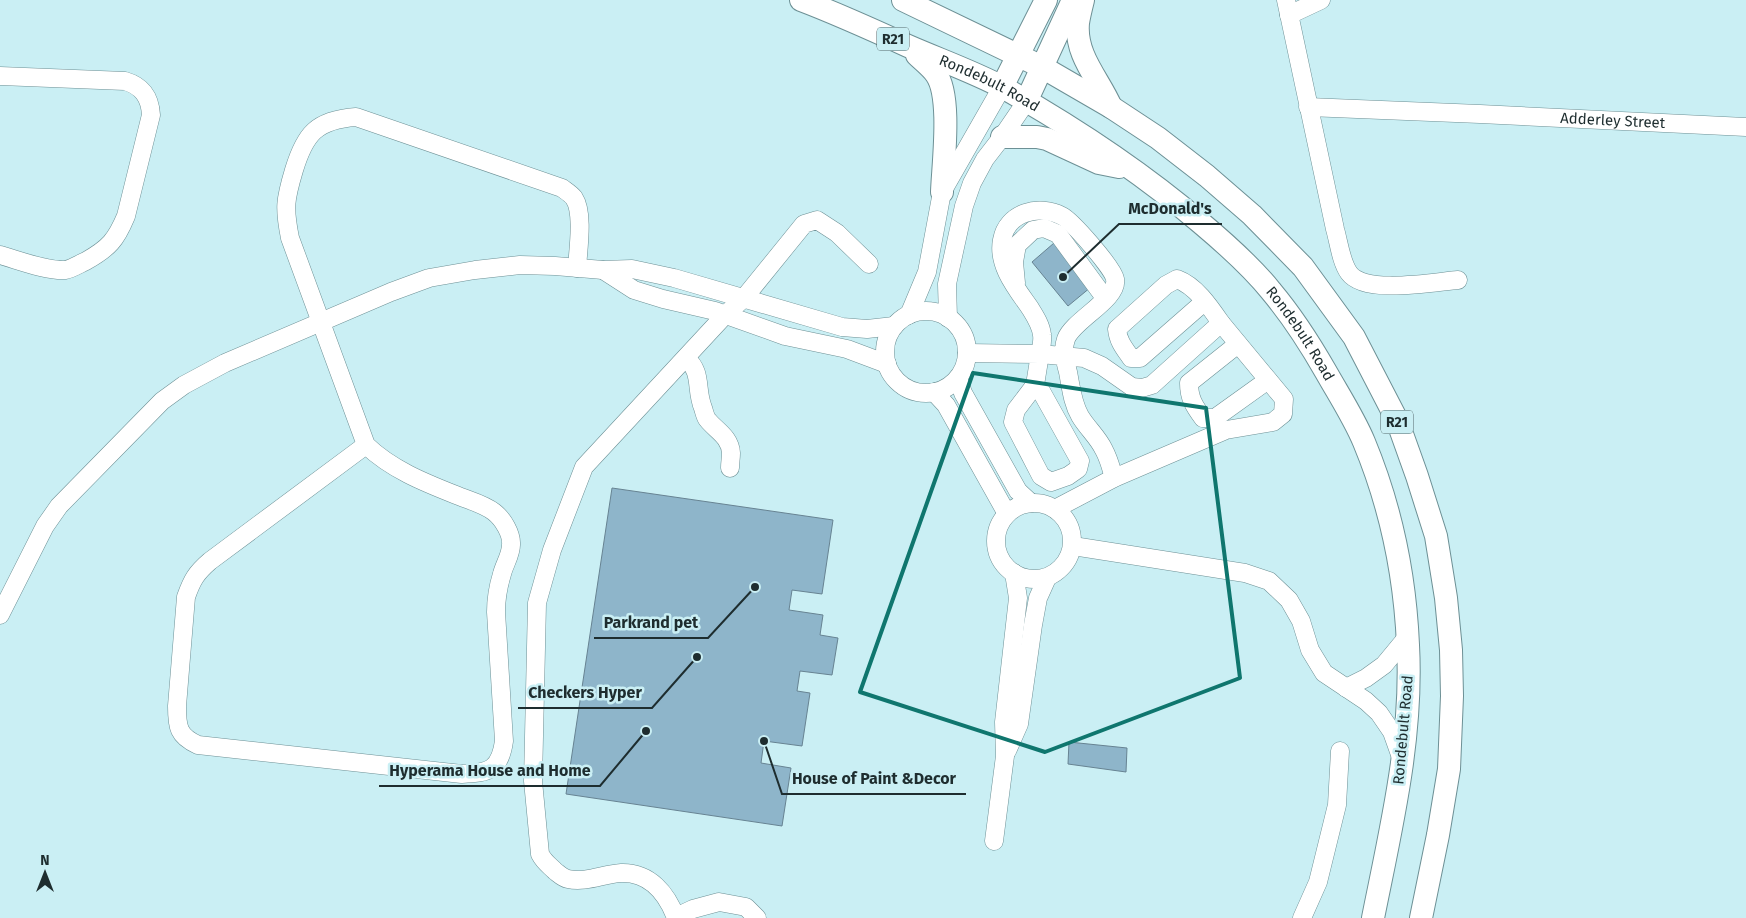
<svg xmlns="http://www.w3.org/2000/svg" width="1746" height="918" font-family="'Fira Sans',sans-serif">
<rect width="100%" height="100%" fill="#caeff4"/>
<g fill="#8eb5ca" stroke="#678392">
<path d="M1054,243L1091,287L1068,306L1032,262Z"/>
<path d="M612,488L833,520L822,594L792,590L789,610L823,615L820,635L838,638L832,675L800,671L797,691L810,693L802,746L764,741L761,763L791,768L782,826L566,794Z"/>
<path d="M1069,742L1127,748L1126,772L1068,764Z"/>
</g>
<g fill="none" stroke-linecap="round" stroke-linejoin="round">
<g stroke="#6d9095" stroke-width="19">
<g id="minor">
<path d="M1286,0L1335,229C1339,243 1341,262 1349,273C1365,295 1434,282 1458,280"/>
<path d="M1289,15L1321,0"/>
<path d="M0,76L125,81C142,86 150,97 151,115L126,216C116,240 109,248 86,261C79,264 72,269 65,270C46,271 18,260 0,255"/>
<path id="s1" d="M1308,107L1480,114L1746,127"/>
<path d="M603,270L634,290L663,299L715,311L785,336L847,349L887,364"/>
<path d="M1016,283L1014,262L1017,245L1033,230L1044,228L1058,234L1105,298"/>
<circle cx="926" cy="352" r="41"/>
<path d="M909,315L927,272L942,192L1002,87"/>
<path d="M948,318L947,284L964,206L972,183L985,159L1002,137L1026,102"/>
<path d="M1238,344L1189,383C1189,398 1194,406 1203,418H1215L1268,380"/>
<path d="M967,353L1040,354L1035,385L1016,410L1013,422L1041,476L1051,482L1068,476L1078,469L1080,461L1041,391L1035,385"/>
<path d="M686,358C703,373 695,388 703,408C704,411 705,416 707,419C715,430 730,436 731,453C731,458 730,463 730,468"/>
<path d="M958,378L963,393L1018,491L1031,503"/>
<path d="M934,392L946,405L1007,514"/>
<path d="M366,445L210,561C196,573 192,580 186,597L177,706C177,727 178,736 198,745L462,774C489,773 500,770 504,741L496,612C496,599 498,587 502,574C504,565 511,555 511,545C512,534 503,519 494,512C484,504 468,500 456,495C423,482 391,469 366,445L290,238C284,208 285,200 294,170C305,134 316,120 356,117L562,188C566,191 571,194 574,198C584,213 578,250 577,268"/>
<path d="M1114,478C1111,468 1109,459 1104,450C1098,437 1087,428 1080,416C1072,402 1071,387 1068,372C1065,361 1062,350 1066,339C1073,320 1119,299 1115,279C1113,268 1072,221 1062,216C1039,204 1007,212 1002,240C997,265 1016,288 1030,308C1035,316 1041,325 1042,335C1043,341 1041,348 1040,354L1084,358L1102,366L1132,387L1142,388L1152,385L1221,323C1210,307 1196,286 1177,279L1166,285L1117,329C1118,341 1124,348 1131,358H1140L1204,302"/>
<circle cx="1034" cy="541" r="38"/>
<path d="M1055,509L1114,478L1226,430L1273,422L1283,414L1284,399L1221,323"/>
<path d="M1073,546L1245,573L1269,581L1289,600L1301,621L1310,650L1324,673L1366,701L1379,713L1392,732L1402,760"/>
<path d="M0,615L45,526L59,506L162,401L184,385L225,363L391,292L429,278L475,270L520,265L555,266L603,270L632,269L674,278L842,327L867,329L894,326"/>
<path d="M1346,688L1366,678L1384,665L1408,636"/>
<path d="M1007,751L1019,724L1033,625L1038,598L1047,578"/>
<path d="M994,841L1005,756L1004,722L1018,598L1014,573"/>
<path d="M676,917L693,909L719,902L746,907L757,918"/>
<path d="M676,918C667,894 650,872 621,873C603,874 586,883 568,879C563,878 559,874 555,871C549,865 544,862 540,854L533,781L537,603L552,550L584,467L725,315L744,298L804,224L817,220L837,233L869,264"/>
<path d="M1302,918L1318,882L1337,805L1340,751"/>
</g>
</g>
<g stroke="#6d9095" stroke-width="24">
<g id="major">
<path id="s2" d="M801,0C838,14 873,30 908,46C940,60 974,72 1004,88C1073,127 1140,171 1201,223C1226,244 1251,266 1271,291C1292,316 1310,344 1326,372C1339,395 1354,418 1364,442C1391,507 1405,576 1408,645C1413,738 1391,828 1373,918"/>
<path d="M903,0L1042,67L1111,107L1158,138L1207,176L1252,215L1303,267L1354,337L1397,420L1417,476L1436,536L1446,598L1451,650L1452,696L1449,769L1438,835L1421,918"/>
<path d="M1083,0C1081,8 1079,16 1078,23C1075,56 1099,79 1111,107"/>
<path d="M917,55C923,61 931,67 936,74C952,96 943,164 942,192"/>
<path d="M1002,87L1046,0"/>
<path d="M1026,102L1073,0"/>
<path d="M1002,137H1037L1047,139L1099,163L1119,167"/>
</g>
</g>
<use href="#minor" stroke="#fff" stroke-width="18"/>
<use href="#major" stroke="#fff" stroke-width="22"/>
</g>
<path fill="none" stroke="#0f766e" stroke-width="4" stroke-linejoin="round" d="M973,373L1206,408L1240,678L1045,752L860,692Z"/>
<g text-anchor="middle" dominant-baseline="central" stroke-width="5" stroke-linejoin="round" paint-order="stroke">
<g fill="#caeff4" stroke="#52676a" stroke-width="1">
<rect x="877" y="27.5" width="32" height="23" rx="4"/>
<rect x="1381" y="410.5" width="32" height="23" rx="4"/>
</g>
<g font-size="14" font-weight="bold" fill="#1e2d2f">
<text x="893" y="39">R21</text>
<text x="1397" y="422">R21</text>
</g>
<g font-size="15" fill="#1e2d2f" stroke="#caeff4">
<text stroke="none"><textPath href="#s2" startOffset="206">Rondebult Road</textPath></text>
<text stroke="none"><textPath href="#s1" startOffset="305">Adderley Street</textPath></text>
<text stroke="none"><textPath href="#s2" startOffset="610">Rondebult Road</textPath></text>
<text transform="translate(1403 730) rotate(-85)">Rondebult Road</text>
</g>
</g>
<path fill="none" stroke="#1e2d2f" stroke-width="2" d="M1063 277L1119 224H1222M755 587L708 638H594M697 657L652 708H518M646 731L600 786H379M764 741L782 794H966"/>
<g fill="#1e2d2f" stroke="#caeff4" stroke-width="2">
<circle cx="1063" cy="277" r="5"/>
<circle cx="755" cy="587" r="5"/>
<circle cx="697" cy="657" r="5"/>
<circle cx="646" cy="731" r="5"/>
<circle cx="764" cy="741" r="5"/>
</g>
<g font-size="16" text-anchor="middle" font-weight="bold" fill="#1e2d2f" stroke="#caeff4" stroke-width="5" stroke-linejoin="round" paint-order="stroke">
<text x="1170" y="214">McDonald's</text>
<text x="651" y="628">Parkrand pet</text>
<text x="585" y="698">Checkers Hyper</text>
<text x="490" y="776">Hyperama House and Home</text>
<text x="874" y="784">House of Paint &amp;Decor</text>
</g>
<g transform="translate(45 873)" stroke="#caeff4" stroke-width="4" paint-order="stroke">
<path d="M0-4L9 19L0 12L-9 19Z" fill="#1e2d2f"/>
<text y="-8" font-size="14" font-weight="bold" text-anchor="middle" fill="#1e2d2f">N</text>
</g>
</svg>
